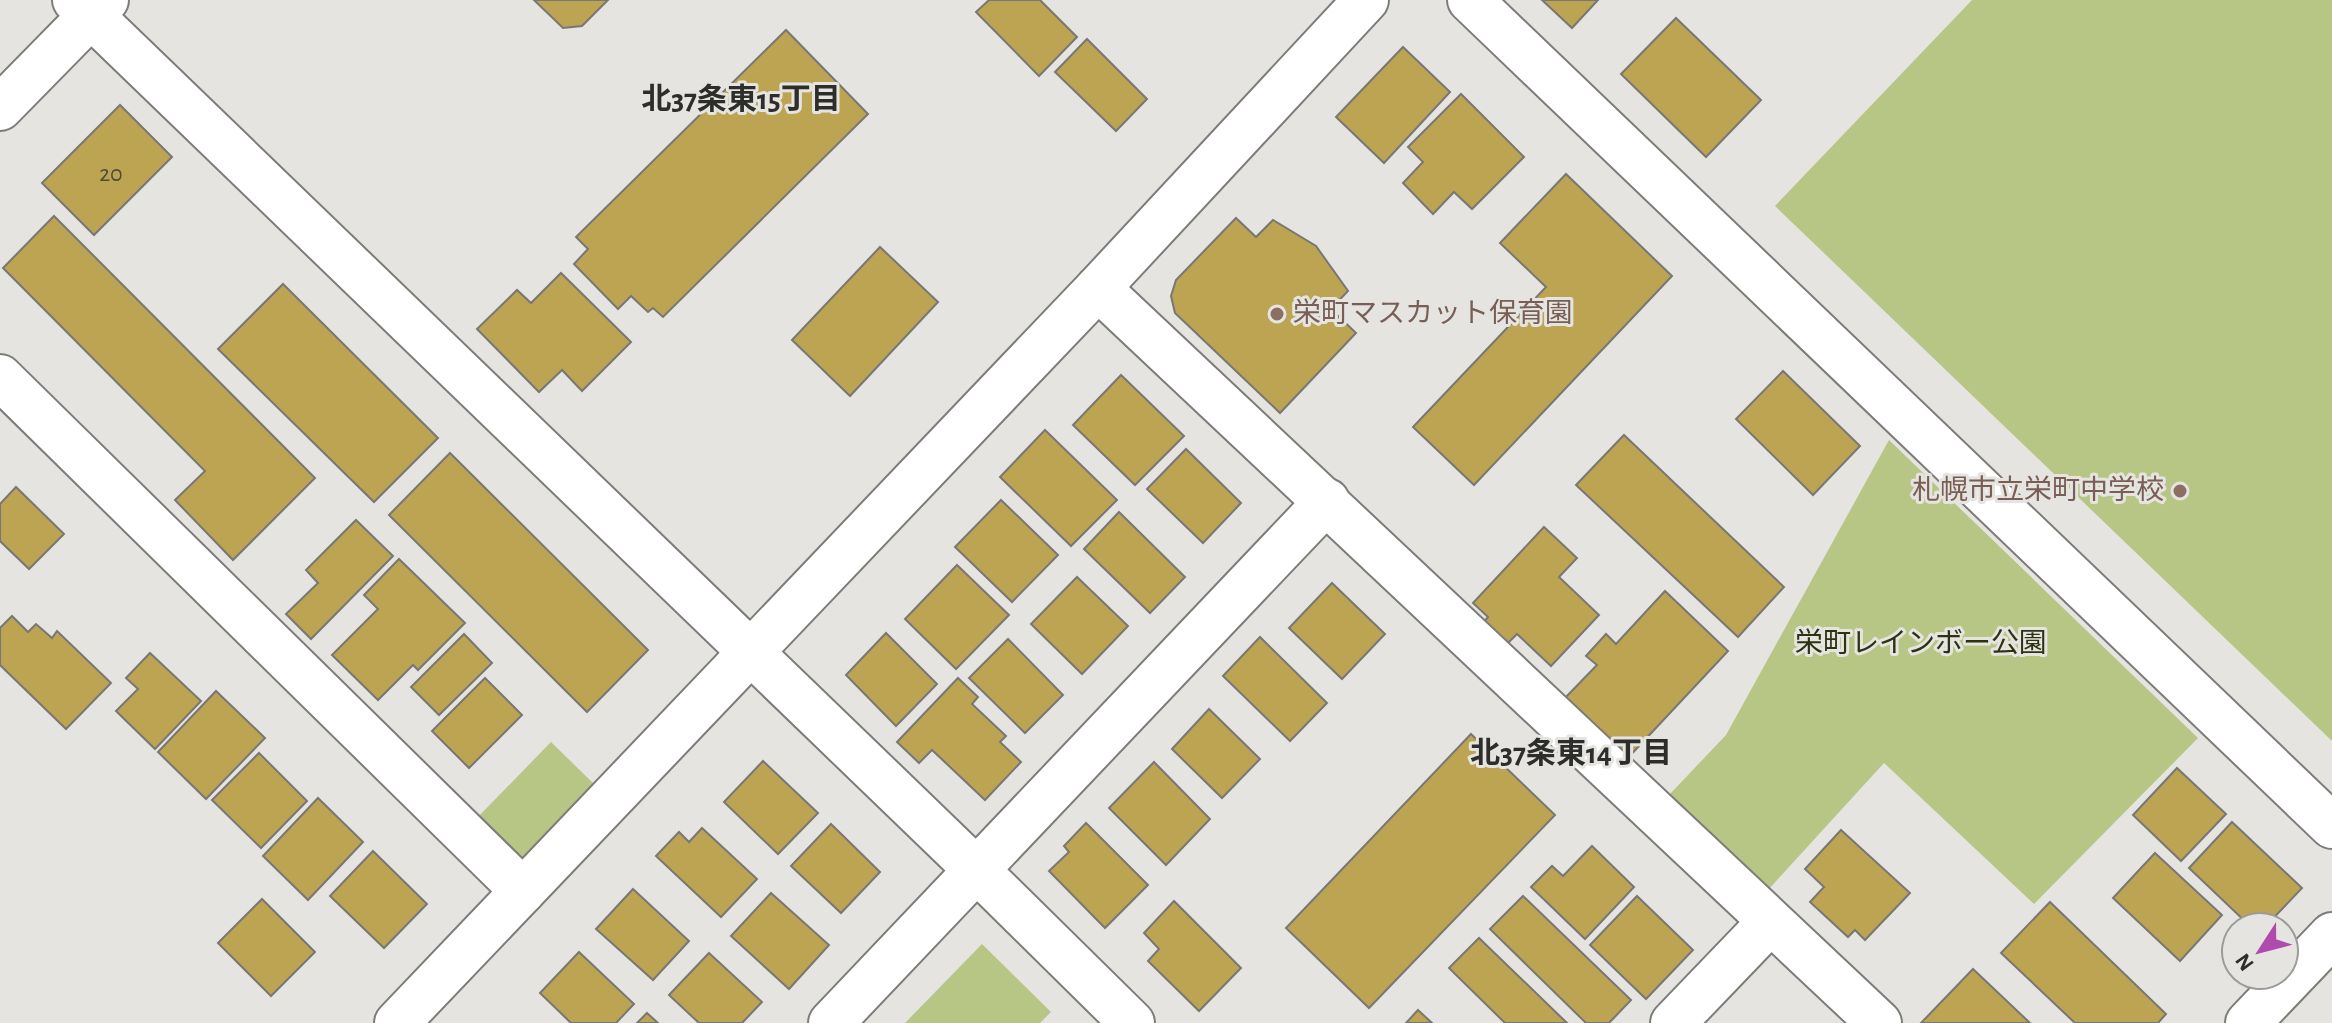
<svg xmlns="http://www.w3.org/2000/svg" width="2332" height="1023" font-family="'Alegreya Sans','Noto Sans JP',sans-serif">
<rect width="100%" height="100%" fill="#e5e4e1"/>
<g fill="#b7c585">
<path d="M1972,0H2332V741L1775,206Z"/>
<path d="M1889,440L2198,738L2034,904L1884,763L1768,890L1670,794L1726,735Z"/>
<path d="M551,742L596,786L518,864L475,820Z"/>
<path d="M982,944L1051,1012L1040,1023H905Z"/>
</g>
<g fill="#bda452" stroke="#787774" stroke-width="2">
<path d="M534,0H608L582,26L563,28Z"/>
<path d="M989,0H1040L1077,37L1039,76L976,12Z"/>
<path d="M1542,0H1598L1572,28Z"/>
<path d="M1676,18L1761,100L1706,157L1621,74Z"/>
<path d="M786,30L868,114L663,317L653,308L648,312L631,296L618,309L574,264L588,249L576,237Z"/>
<path d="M1087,39L1147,99L1116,131L1055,72Z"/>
<path d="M1403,47L1450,92L1384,163L1336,117Z"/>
<path d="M1461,94L1524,157L1472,209L1454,192L1433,214L1403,183L1423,162L1408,147Z"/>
<path d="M120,105L172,157L94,235L42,183Z"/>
<path d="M1566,174L1672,276L1474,485L1413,427L1546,287L1500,243Z"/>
<path d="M54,216L315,478L233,560L175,500L205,471L3,268Z"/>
<path d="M1236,218L1256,237L1273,220L1316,246L1348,291L1331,309L1356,333L1280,413L1175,313L1171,296L1176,280Z"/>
<path d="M880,247L938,302L850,396L792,340Z"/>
<path d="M561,273L631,342L582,391L562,370L539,392L477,329L517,290L531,303Z"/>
<path d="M283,284L438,438L374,502L218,349Z"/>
<path d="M1783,371L1860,446L1813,495L1736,419Z"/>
<path d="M1121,375L1184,436L1135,485L1073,425Z"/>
<path d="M1045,430L1117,500L1071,546L1000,477Z"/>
<path d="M1624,435L1784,587L1738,637L1576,485Z"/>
<path d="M1186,449L1241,503L1203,543L1147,489Z"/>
<path d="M450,453L648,650L587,712L389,515Z"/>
<path d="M16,487L64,534L29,569L0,541V504Z"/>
<path d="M1001,500L1058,555L1012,602L955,547Z"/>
<path d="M1119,512L1185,577L1150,613L1084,549Z"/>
<path d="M356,520L393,556L311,639L286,614L318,583L306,570Z"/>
<path d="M1544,527L1577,558L1559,577L1599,615L1551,666L1517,634L1505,646L1482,624L1488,617L1473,603Z"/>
<path d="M399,559L465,623L418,670L413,665L378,700L332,655L378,609L364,595Z"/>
<path d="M957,565L1009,615L956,669L905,619Z"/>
<path d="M1077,577L1128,626L1082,674L1031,624Z"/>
<path d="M1332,583L1385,634L1342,679L1289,628Z"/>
<path d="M1665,591L1728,651L1626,760L1563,700L1597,665L1586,656L1606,634L1616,644Z"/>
<path d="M12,616L28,632L36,624L52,638L57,631L111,683L66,729L0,665V628Z"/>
<path d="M886,633L937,684L896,726L846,675Z"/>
<path d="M464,634L492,663L439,715L411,687Z"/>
<path d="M1260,637L1327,703L1290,741L1223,676Z"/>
<path d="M1008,639L1063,695L1025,733L969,678Z"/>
<path d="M150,653L201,701L155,749L116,711L138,689L126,678Z"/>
<path d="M485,678L522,715L469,768L432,731Z"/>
<path d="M958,678L978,697L972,704L1006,736L1000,742L1021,762L985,800L932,750L919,763L897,742Z"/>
<path d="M216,691L265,738L206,799L158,752Z"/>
<path d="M1209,709L1260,759L1222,798L1172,749Z"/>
<path d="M1471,734L1555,815L1369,1008L1286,928Z"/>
<path d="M259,753L307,801L261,848L212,800Z"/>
<path d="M763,761L818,813L778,854L724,802Z"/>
<path d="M1154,762L1210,819L1166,865L1109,808Z"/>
<path d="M2177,768L2226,814L2181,861L2133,815Z"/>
<path d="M318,798L363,842L308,900L263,856Z"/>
<path d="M2232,822L2302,888L2265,927H2251L2189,868Z"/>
<path d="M1086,823L1148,885L1105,928L1049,871L1069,852L1064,846Z"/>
<path d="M831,824L880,872L841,913L791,866Z"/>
<path d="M702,828L757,879L721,917L656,856L679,832L689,842Z"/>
<path d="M1841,830L1910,893L1865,940L1855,930L1848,937L1810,902L1824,887L1805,869Z"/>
<path d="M1592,846L1634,887L1585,939L1531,887L1552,866L1563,876Z"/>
<path d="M373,851L427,904L384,948L330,896Z"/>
<path d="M2155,853L2222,915L2180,961L2113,898Z"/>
<path d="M633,889L689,941L653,980L596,929Z"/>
<path d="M771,893L829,945L789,989L731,936Z"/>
<path d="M1523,896L1631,1000L1609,1023H1586L1490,929Z"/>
<path d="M1637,896L1693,950L1646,999L1590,945Z"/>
<path d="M262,899L315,952L271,996L218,943Z"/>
<path d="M1174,901L1241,968L1199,1011L1148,961L1159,949L1144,933Z"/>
<path d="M2050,902L2166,1014L2158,1023H2075L2001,953Z"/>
<path d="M1479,938L1567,1023H1505L1449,968Z"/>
<path d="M579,952L634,1004L616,1023H571L540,993Z"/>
<path d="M709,953L762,1002L742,1023H699L669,995Z"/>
<path d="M1973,969L2030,1023H1921Z"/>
<path d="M1418,1010L1432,1023H1406Z"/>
<path d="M647,1013L658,1023H637Z"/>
</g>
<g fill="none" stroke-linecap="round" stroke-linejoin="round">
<g stroke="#7d7c79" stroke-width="48">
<g id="minor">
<path d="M75,0L992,885L1132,1023"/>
<path d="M1470,0L2332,826"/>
<path d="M1098,288L1879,1023"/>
<path d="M0,377L523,891"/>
<path d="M397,1023L1098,288L1366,0"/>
<path d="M831,1023L1327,501"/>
<path d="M1673,1023L1770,922"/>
<path d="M2248,1023L2332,935"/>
</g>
</g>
<g stroke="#7d7c79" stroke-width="48">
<path id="tertiary" d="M0,108L106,0"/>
</g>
<use href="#minor" stroke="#fff" stroke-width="44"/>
<use href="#tertiary" stroke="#fff" stroke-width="44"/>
</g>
<g fill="#8d6e63" stroke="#e5e4e1" stroke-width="3">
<circle cx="1277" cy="314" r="8"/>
<circle cx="2180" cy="491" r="8"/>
</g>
<g text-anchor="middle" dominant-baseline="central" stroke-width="6" stroke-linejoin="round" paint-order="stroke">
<g font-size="24" fill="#514b36">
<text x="111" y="174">20</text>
</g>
<g font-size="28" fill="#785e54" stroke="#e5e4e1" text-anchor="start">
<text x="1293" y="314">栄町マスカット保育園</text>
<text x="2164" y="491" text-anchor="end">札幌市立栄町中学校</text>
</g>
<g font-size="28" fill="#2d3311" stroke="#e5e4e1">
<text x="1921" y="644">栄町レインボー公園</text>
</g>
<g font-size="30" font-weight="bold" fill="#2d2d2c" stroke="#e5e4e1">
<text x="741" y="100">北37条東15丁目</text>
<text x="1571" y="754">北37条東14丁目</text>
</g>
</g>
<g transform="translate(2260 951) rotate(234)"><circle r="38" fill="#e5e4e1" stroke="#9b9b99" stroke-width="2"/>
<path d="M0-6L14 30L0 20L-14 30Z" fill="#af4aaf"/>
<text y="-12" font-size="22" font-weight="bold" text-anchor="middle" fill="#2d2d2c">N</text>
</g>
</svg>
